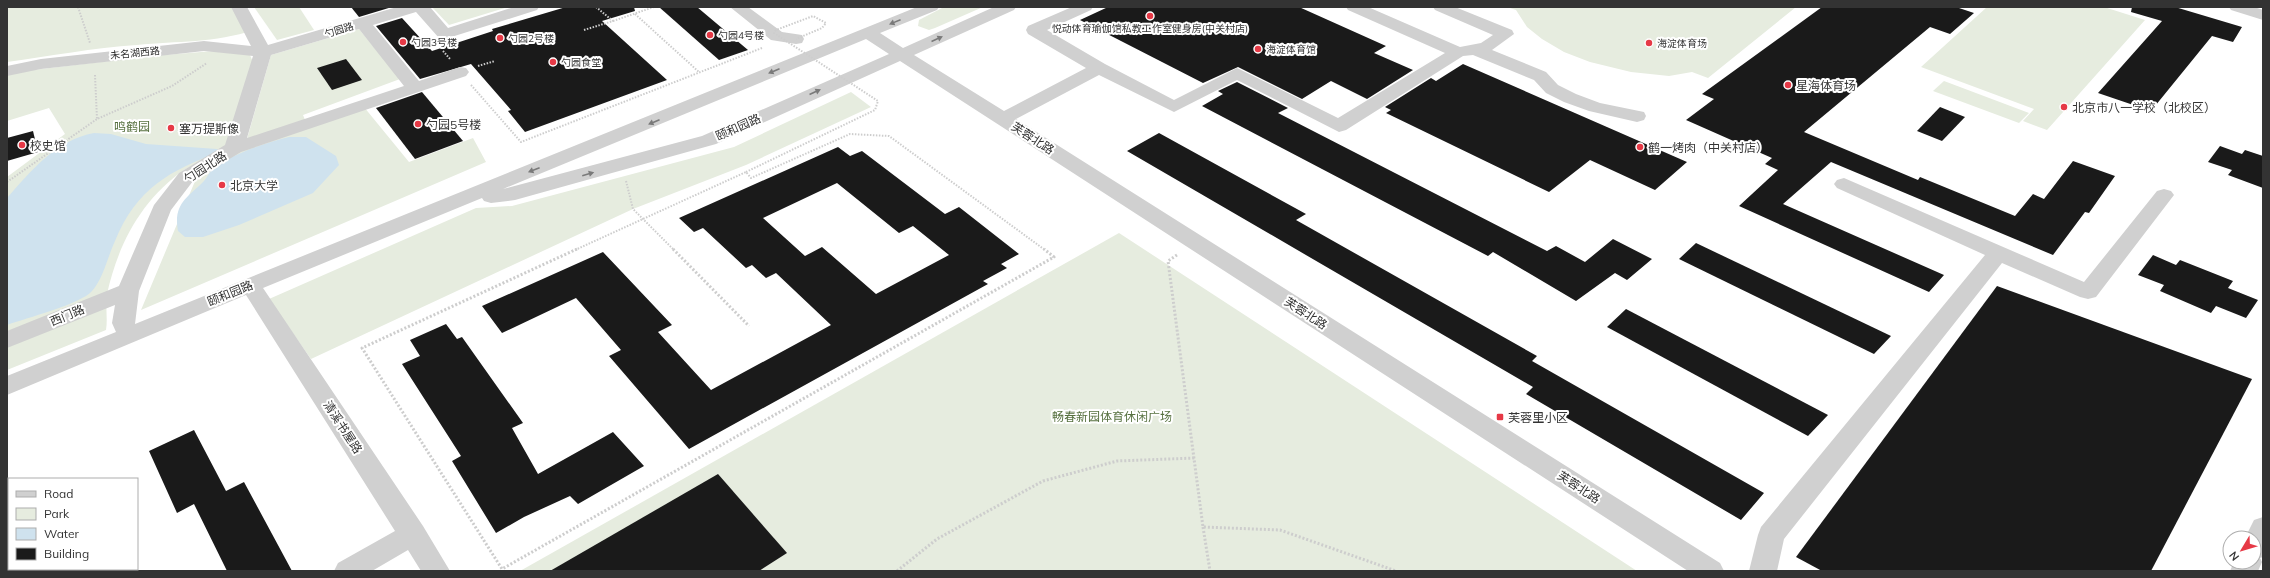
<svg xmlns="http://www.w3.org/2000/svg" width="2270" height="578" font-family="Mulish,'Noto Sans SC',sans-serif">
<rect width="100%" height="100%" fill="#fff"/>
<g fill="#e6ecdf">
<path d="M7,7H237L254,30C215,43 177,41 137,45C93,48 50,56 7,62Z"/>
<path d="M254,7H299L314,30L277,40Z"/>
<path d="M432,7H508L449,25Z"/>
<path d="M944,7H983L935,28L929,30L918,26L919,20Z"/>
<path d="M1507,7H1796L1708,78L1692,72L1669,76L1631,72L1590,62L1564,52L1542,39L1527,27L1516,10Z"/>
<path d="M1987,7H2104L2145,20L2047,130L2023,121L2034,109L1921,67Z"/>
<path d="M359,29L400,79L303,115L308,127L364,107L409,162L473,138L486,162L141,310L198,174L245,146L271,55Z"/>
<path d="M226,50L250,55L253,62L225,150C212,156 197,162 184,170C142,199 118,244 107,294C105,305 108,318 106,330L7,370V177L65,134L49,108L7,121V73L152,56Z"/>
<path d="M1944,81L2029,113L2019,123L1933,91Z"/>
<path d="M851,92L871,107L746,165L633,209L311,359L269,299L476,208L512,206L734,147Z"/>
<path d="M1119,233L1637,571H520Z"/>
</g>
<g fill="#cfe2ee">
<path d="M94,133L111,134L146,144L217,149L220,152C170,170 136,189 115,241C108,256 103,279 92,291C81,304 26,318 7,325V198C31,171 56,140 94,133Z"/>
<path d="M289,137H306L336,156L339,165L313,193L239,225L203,237H185L178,231C173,204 187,198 204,181C207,178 208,174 211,171C229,154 266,143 289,137Z"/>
</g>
<g fill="#1a1a1a" fill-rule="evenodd">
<path d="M351,7H392L359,17Z"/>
<path d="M566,7H634L635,11L602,21L667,80L525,132L508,111L511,110L471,64L420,79L376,26L402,18L432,51L493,31L492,29Z"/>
<path d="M659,7H697L748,50L719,60Z"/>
<path d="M1108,7H1299L1386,46L1374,53L1413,70L1367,99L1331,81L1302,99L1238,67L1203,83L1080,20Z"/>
<path d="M1822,7H1956L1974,13L1950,34L1930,27L1804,132L1918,180L1920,177L2015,216L2033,194L2044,199L2073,161L2115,176L2089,213L2085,212L2053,255L1831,162L1783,204L1944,275L1929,292L1739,206L1778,170L1765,164L1772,158L1686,120L1714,99L1702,94Z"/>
<path d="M2132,7H2175L2242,27L2233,42L2212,36L2151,111L2098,93L2162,21L2131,12Z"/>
<path d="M346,59L362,80L332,90L317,68Z"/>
<path d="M1463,64L1687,162L1655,190L1590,160L1549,192L1386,113L1391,110L1385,107L1431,78L1436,81Z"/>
<path d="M1237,82L1288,108L1278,113L1547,251L1556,246L1585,262L1613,239L1652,259L1627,280L1615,273L1576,301L1493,252L1488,256L1202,106L1223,94L1218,91Z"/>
<path d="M422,92L463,141L415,159L376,108Z"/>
<path d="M1940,107L1965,117L1942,141L1917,131Z"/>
<path d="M33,131L38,152L7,161V138Z"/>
<path d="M1159,133L1306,214L1296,220L1537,356L1532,361L1764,493L1741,520L1526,394L1533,387L1127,151Z"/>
<path d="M2220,146L2242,154L2245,150L2263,156V188L2228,175L2232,170L2208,162Z"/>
<path d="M838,147L850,156L862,151L945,214L959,207L1019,254L1001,264L1007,268L983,281L988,284L689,449L609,356L621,350L576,298L502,333L482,306L603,252L672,325L658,332L711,390L831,325L776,273L766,278L752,265L746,268L703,228L694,232L679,218ZM837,183L899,233L913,226L949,255L876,294L822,247L805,256L763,218Z"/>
<path d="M1696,243L1891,336L1874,354L1679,259Z"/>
<path d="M2153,255L2176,265L2180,260L2233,281L2228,288L2258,300L2246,318L2216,306L2211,313L2160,291L2164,285L2138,275Z"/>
<path d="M1997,286L2252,379L2151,571H1822L1796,557Z"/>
<path d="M1626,309L1828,415L1808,436L1607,327Z"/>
<path d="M446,324L457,339L462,337L523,423L512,428L538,474L613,432L644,466L578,504L570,496L524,517L496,533L452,461L461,456L402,364L420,356L410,340Z"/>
<path d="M194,430L226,491L244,482L292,571H227L194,504L177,513L149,451Z"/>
<path d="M718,474L787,553L759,571H550Z"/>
</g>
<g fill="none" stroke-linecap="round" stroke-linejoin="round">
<g stroke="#cdcdcd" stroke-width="2" stroke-dasharray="1.5 1.5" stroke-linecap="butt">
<path d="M78,7L90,43"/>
<path d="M635,14L699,72"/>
<path d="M613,21L654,7"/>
<path d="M584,30L613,21L596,7"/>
<path d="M443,51L450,59"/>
<path d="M478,66L495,61"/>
<path d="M95,75L97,119"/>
<path d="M471,85L521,142L762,48"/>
<path d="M626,181L633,209L674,250"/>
<path d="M7,182L97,119L172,86L207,63"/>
<path d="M575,250L746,172L751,178L850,134L889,136L1045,250"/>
</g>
<g stroke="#cdcdcd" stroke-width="3" stroke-dasharray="2 2" stroke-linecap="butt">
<path d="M577,249L362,348L502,569L1054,257L1044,249"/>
<path d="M673,249L749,326"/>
<path d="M1177,255L1168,261L1203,527L1280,530L1396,571"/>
<path d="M1203,527L1210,571"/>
<path d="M897,571L937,539L1043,481L1117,461L1195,458"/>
</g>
<g fill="#d0d0d0" fill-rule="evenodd">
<path d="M231,7H247L268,45L397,7H430L448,28L514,7H539L537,10L445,39L439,38L416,12L373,25L419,81L460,67L466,68L469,72L466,76L241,152L193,181L171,210L139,291L135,324L917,7H939L937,10L880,33L903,48L994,7H1016L1014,10L914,55L1004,111L1086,68L1028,34L1026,30L1028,26L1072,7H1093L1091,10L1047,30L1105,64L1174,100L1237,68L1338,118L1445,53L1348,10L1346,7H1368L1460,47L1481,43L1493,35L1435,10L1433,7H1455L1512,30L1514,34L1492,50L1546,72L1558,85L1576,94L1600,103L1644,112L1646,116L1644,120L1637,122L1589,111L1564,102L1546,93L1534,80L1473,55L1463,56L1346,130L1339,132L1237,80L1174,112L1099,75L1016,119L1720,563L1724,571H1688L900,61L716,144L515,200L491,203L484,201L482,198L263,288L423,526L450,571H421L408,550L372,571H334L338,563L395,531L246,295L7,395V376L116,332L112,323L115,305L7,348V331L119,286L154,205L179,173L225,145L253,56L204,51L41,69L7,76V66L41,59L204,41L251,46ZM359,29L404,86L247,138L271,55ZM866,39L889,54L702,136L503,189Z"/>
<path d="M730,7H748L782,32L802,35L804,39L802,43L796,44L771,40Z"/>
<path d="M2229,7H2254L2263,10V20L2231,10Z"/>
<path d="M1844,178L2084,282L2157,191L2164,189L2171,191L2174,195L2096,297L2088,299L2080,297L2002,263L1784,539L1777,571H1749L1758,535L1761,527L1985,255L1837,188L1834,184L1837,180Z"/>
<path d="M2263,517V557L2260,558L2262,562L2258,571H2230L2234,562H2254V538H2245L2254,520Z"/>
</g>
<path stroke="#cdcdcd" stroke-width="2" stroke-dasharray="1.5 1.5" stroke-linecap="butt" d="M746,172L875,110L878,101L774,33L776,30L813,16L826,23L822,28L796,39"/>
</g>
<defs><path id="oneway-solid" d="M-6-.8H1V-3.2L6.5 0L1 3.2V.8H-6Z"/></defs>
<g fill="#7a7a7a">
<use href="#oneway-solid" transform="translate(895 22) rotate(158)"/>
<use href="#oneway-solid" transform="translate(937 39) rotate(-24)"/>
<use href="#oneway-solid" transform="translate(774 71) rotate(157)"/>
<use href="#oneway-solid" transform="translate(815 92) rotate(-24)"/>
<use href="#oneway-solid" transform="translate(654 122) rotate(157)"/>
<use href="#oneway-solid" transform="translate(534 170) rotate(159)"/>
<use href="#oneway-solid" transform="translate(588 174) rotate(-16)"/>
</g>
<g fill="#e63946" stroke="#fff" stroke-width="1.5">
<circle cx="1150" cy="16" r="4"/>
<circle cx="710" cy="35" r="4"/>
<circle cx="500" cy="38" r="4"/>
<circle cx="403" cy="42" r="4"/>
<circle cx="1649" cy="43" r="4"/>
<circle cx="1258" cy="49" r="4"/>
<circle cx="553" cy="62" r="4"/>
<circle cx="1788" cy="85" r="4"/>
<circle cx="2064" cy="107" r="4"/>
<circle cx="418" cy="124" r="4"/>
<circle cx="171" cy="128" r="4"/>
<circle cx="22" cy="145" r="4"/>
<circle cx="1640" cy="147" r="4"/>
<circle cx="222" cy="185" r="4"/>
<rect x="1496" y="413" width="8" height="8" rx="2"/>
</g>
<g text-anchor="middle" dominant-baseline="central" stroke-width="4" stroke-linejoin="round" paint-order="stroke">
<g font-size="10" fill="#333" stroke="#fff" text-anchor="start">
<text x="1150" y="28" text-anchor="middle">悦动体育瑜伽馆私教工作室健身房(中关村店)</text>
<text x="718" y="35">勺园4号楼</text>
<text x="508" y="38">勺园2号楼</text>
<text x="411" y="42">勺园3号楼</text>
<text x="1657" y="43">海淀体育场</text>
<text x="1266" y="49">海淀体育馆</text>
<text x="561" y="62">勺园食堂</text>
</g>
<g font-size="10" fill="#333" stroke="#fff">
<text transform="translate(339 30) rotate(-17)">勺园路</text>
<text transform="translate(135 53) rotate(-6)">未名湖西路</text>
</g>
<g font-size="12" fill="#333" stroke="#fff" text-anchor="start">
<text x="1796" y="85">星海体育场</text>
<text x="2072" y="107">北京市八一学校（北校区）</text>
<text x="426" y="124">勺园5号楼</text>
<text x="179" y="128">塞万提斯像</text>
<text x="30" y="145">校史馆</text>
<text x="1648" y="147">鹤一烤肉（中关村店）</text>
<text x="230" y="185">北京大学</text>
<text x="1508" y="417">芙蓉里小区</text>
</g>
<g font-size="12" fill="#56703f" stroke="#fff">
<text x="132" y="126">鸣鹤园</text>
<text x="1112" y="416">畅春新园体育休闲广场</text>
</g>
<g font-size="12" fill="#333" stroke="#fff">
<text transform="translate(738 127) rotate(-24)">颐和园路</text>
<text transform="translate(1033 138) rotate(33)">芙蓉北路</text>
<text transform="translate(205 167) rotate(-33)">勺园北路</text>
<text transform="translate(230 293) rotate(-22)">颐和园路</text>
<text transform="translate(1306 313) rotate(33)">芙蓉北路</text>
<text transform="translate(67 315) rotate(-22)">西门路</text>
<text transform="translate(343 427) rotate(57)">清溪书屋路</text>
<text transform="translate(1579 487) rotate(33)">芙蓉北路</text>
</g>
</g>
<rect width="2270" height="578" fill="none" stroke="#333333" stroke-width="16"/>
<rect x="8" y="478" width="130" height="92" fill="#ffffff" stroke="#adadad"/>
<rect x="16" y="491" width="20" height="6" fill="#d0d0d0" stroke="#adadad"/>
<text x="44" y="498" font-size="12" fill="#333333">Road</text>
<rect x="16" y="508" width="20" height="12" fill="#e6ecdf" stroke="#adadad"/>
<text x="44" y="518" font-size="12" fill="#333333">Park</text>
<rect x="16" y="528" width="20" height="12" fill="#cfe2ee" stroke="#adadad"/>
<text x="44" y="538" font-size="12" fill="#333333">Water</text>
<rect x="16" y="548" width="20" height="12" fill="#1a1a1a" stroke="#adadad"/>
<text x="44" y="558" font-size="12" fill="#333333">Building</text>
<g transform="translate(2242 550) rotate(232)"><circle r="19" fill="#ffffff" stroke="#adadad"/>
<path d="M0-3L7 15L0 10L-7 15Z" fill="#e63946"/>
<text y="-6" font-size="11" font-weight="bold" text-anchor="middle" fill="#333333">N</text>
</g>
</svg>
